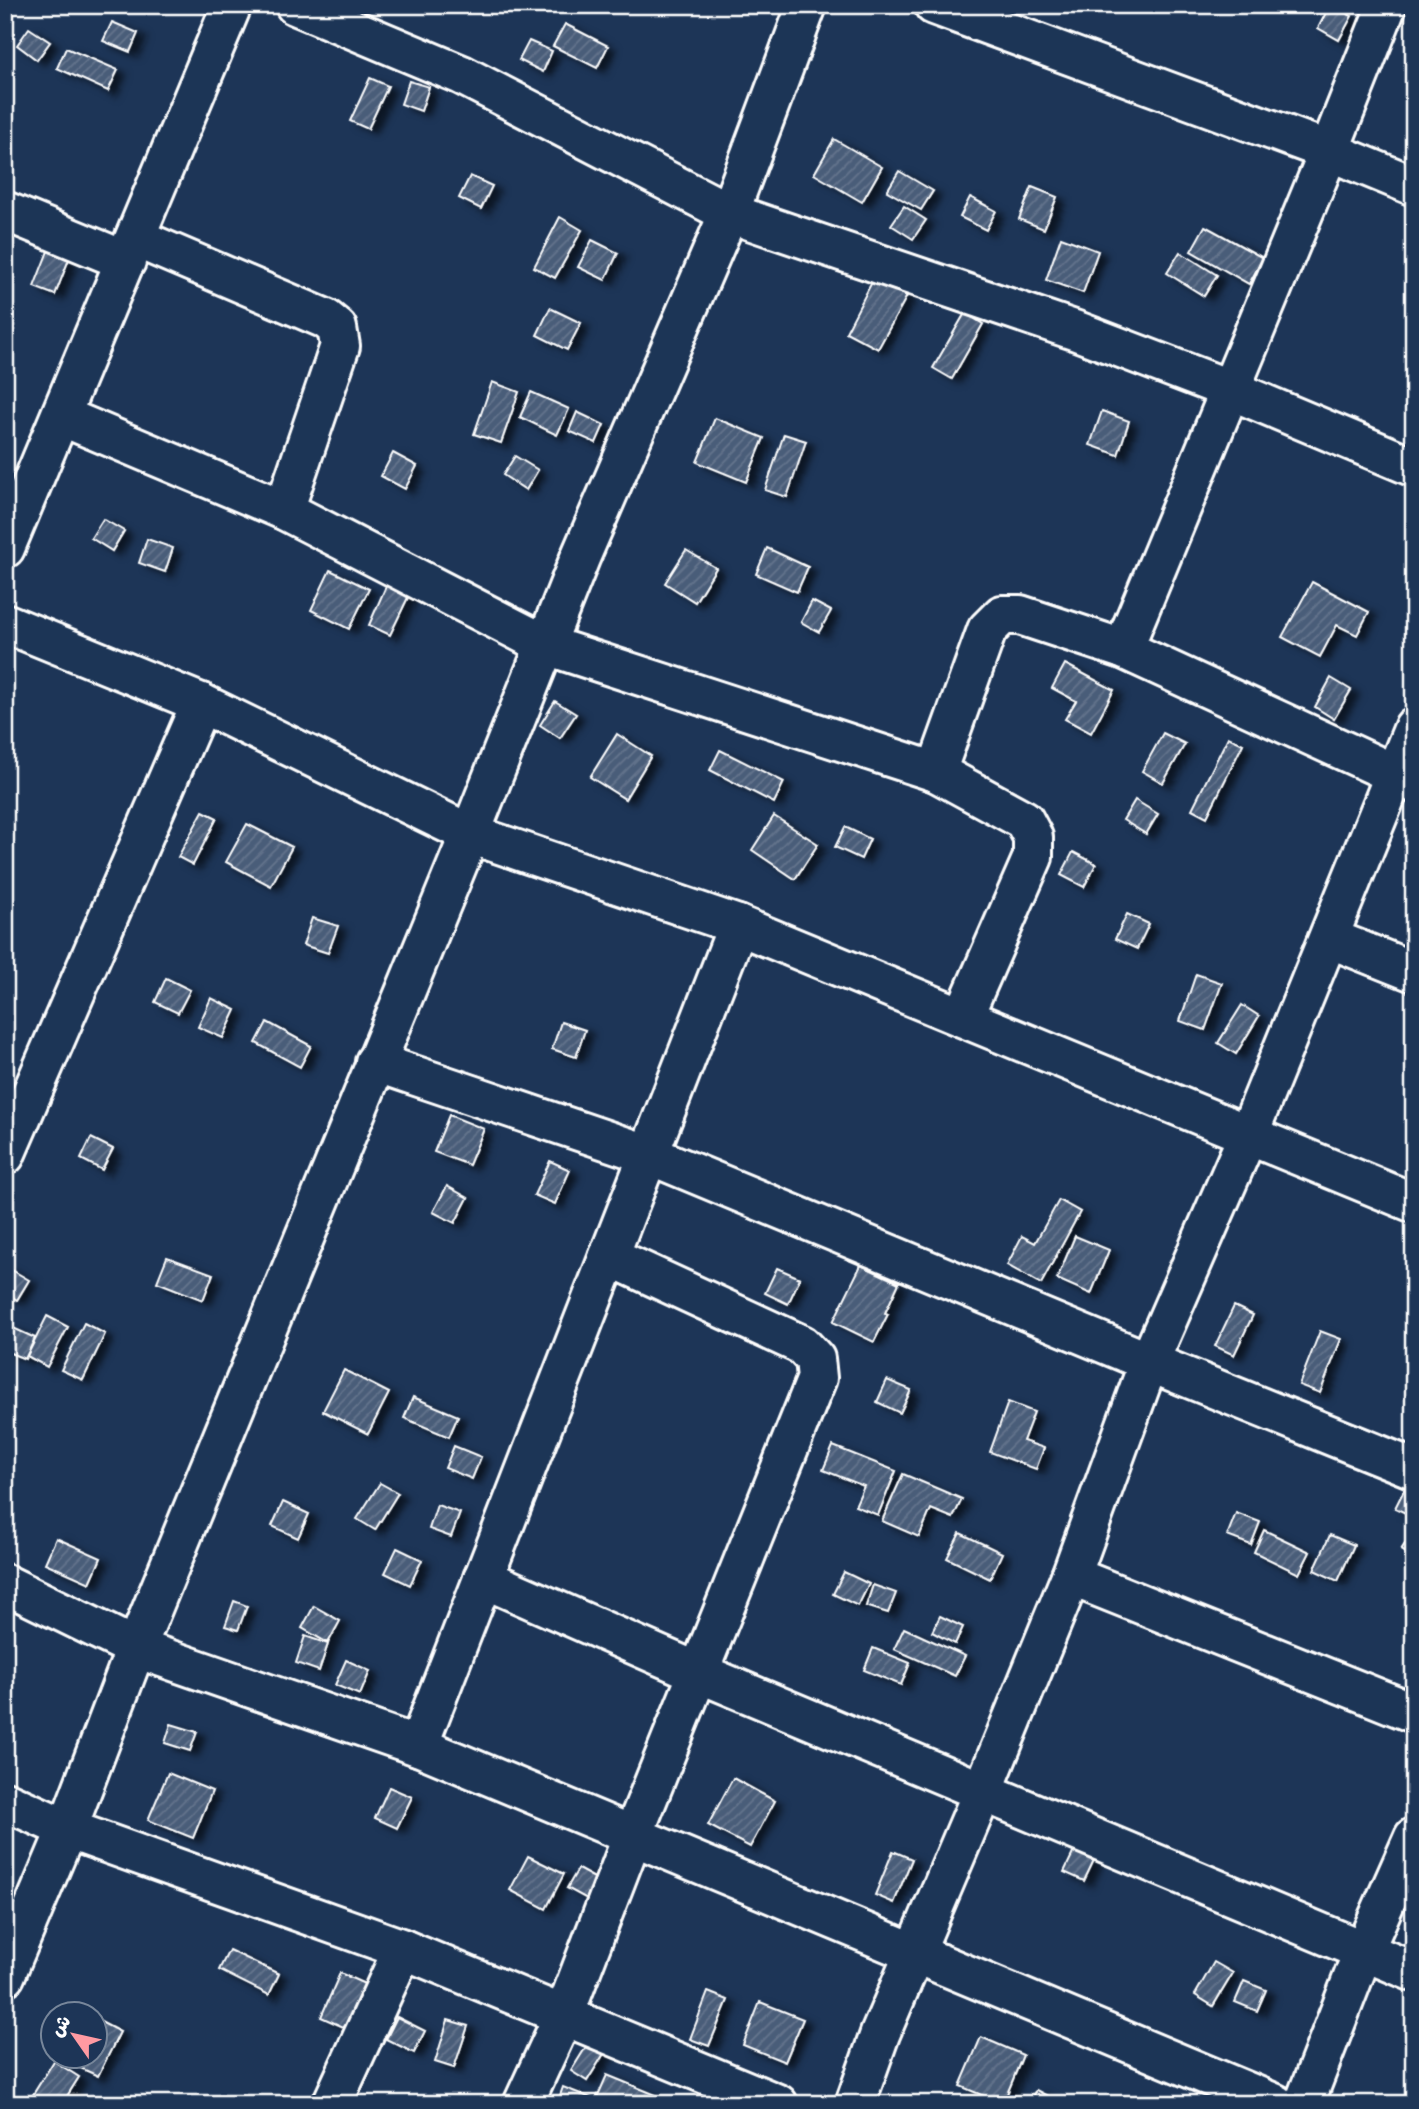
<svg xmlns="http://www.w3.org/2000/svg" width="1419" height="2109" font-family="Pangolin,'Playpen Sans Arabic',sans-serif">
<defs>
<pattern id="building-hatch" width="6" height="6" patternUnits="userSpaceOnUse" patternTransform="scale(1.75)"><rect width="6" height="6" fill="#4a5d79"/><path d="M-1 1l2-2M0 6l6-6M5 7l2-2" fill="none" stroke="#65758d"/></pattern>
<filter id="shadow"><feDropShadow dx="8" dy="4.5" stdDeviation="3.5" flood-color="#0009"/></filter>
</defs>
<rect width="100%" height="100%" fill="#1d3557"/>
<filter id="ink" filterUnits="userSpaceOnUse"><feTurbulence type="fractalNoise" baseFrequency=".0143" numOctaves="2"/><feDisplacementMap in="SourceGraphic" scale="14" xChannelSelector="R" yChannelSelector="G"/><feConvolveMatrix kernelMatrix="1 2 1 2 8 2 1 2 1" color-interpolation-filters="sRGB"/></filter>
<g filter="url(#ink)">
<g fill="url(#building-hatch)" stroke="#fff" stroke-width="2" filter="url(#shadow)">
<path d="M1330,5L1352,16L1339,40L1318,28Z"/>
<path d="M112,22L138,33L130,52L103,41Z"/>
<path d="M565,24L608,46L597,68L553,46Z"/>
<path d="M29,28L50,42L37,60L17,45Z"/>
<path d="M529,41L552,51L543,72L519,60Z"/>
<path d="M66,48L118,70L108,91L57,68Z"/>
<path d="M370,78L388,86L368,129L350,121Z"/>
<path d="M409,81L429,87L421,111L401,104Z"/>
<path d="M834,139L882,167L862,202L814,174Z"/>
<path d="M899,171L933,191L921,210L887,191Z"/>
<path d="M470,176L492,186L481,209L459,198Z"/>
<path d="M1032,187L1057,197L1044,229L1019,219Z"/>
<path d="M970,197L996,211L986,230L960,217Z"/>
<path d="M904,206L926,220L913,239L891,225Z"/>
<path d="M560,217L582,230L555,278L534,267Z"/>
<path d="M1205,226L1263,258L1249,284L1191,251Z"/>
<path d="M1061,237L1098,251L1083,293L1046,280Z"/>
<path d="M592,240L618,253L605,280L578,267Z"/>
<path d="M48,251L69,259L55,295L34,287Z"/>
<path d="M1180,252L1217,275L1204,296L1167,273Z"/>
<path d="M874,278L907,296L878,349L846,332Z"/>
<path d="M550,308L581,323L567,350L537,335Z"/>
<path d="M965,313L983,324L952,379L933,368Z"/>
<path d="M492,382L519,392L501,443L474,434Z"/>
<path d="M531,392L569,409L557,435L520,417Z"/>
<path d="M1102,411L1129,421L1118,455L1090,445Z"/>
<path d="M577,412L604,425L596,443L569,431Z"/>
<path d="M715,418L764,438L746,482L697,462Z"/>
<path d="M784,434L806,441L787,497L765,490Z"/>
<path d="M393,453L417,466L405,489L381,476Z"/>
<path d="M515,456L538,470L526,490L503,475Z"/>
<path d="M103,519L124,531L112,551L91,538Z"/>
<path d="M147,539L173,548L165,572L139,563Z"/>
<path d="M767,548L808,567L797,592L756,574Z"/>
<path d="M686,550L716,568L695,602L665,583Z"/>
<path d="M330,570L369,589L349,629L311,610Z"/>
<path d="M390,577L413,587L390,635L369,625Z"/>
<path d="M1312,582L1369,612L1357,635L1337,625L1320,657L1282,637Z"/>
<path d="M812,601L831,611L819,632L801,622Z"/>
<path d="M1065,664L1114,690L1091,733L1065,719L1076,701L1052,688Z"/>
<path d="M1331,678L1351,690L1334,719L1315,707Z"/>
<path d="M555,701L576,714L560,738L540,725Z"/>
<path d="M1163,733L1185,744L1163,783L1142,771Z"/>
<path d="M617,734L651,756L625,799L590,777Z"/>
<path d="M1228,737L1243,744L1207,817L1192,809Z"/>
<path d="M720,750L784,782L774,803L710,770Z"/>
<path d="M1135,800L1158,814L1146,834L1123,820Z"/>
<path d="M203,811L217,818L193,865L178,857Z"/>
<path d="M774,816L818,844L795,879L752,850Z"/>
<path d="M247,824L292,847L271,886L226,862Z"/>
<path d="M845,827L870,839L861,859L835,847Z"/>
<path d="M1073,852L1096,864L1084,887L1061,875Z"/>
<path d="M1127,914L1149,924L1137,949L1115,939Z"/>
<path d="M312,918L338,926L328,953L303,945Z"/>
<path d="M1196,974L1222,983L1205,1030L1180,1021Z"/>
<path d="M166,978L190,990L178,1013L155,1002Z"/>
<path d="M211,998L236,1010L223,1038L198,1027Z"/>
<path d="M1242,1005L1259,1016L1236,1054L1218,1043Z"/>
<path d="M267,1022L311,1046L300,1067L256,1043Z"/>
<path d="M561,1022L585,1030L576,1057L552,1049Z"/>
<path d="M449,1115L484,1129L469,1165L434,1152Z"/>
<path d="M91,1138L113,1149L102,1170L81,1159Z"/>
<path d="M550,1161L570,1170L555,1204L534,1195Z"/>
<path d="M447,1186L468,1198L455,1223L433,1212Z"/>
<path d="M1059,1200L1080,1212L1041,1284L1007,1265L1022,1236L1035,1243Z"/>
<path d="M1075,1236L1109,1250L1091,1294L1057,1279Z"/>
<path d="M167,1257L213,1274L203,1300L157,1282Z"/>
<path d="M861,1265L899,1283L885,1313L888,1314L874,1342L833,1322Z"/>
<path d="M5,1266L29,1280L17,1300L5,1292Z"/>
<path d="M777,1268L800,1278L788,1304L765,1293Z"/>
<path d="M1234,1306L1253,1315L1234,1355L1215,1346Z"/>
<path d="M47,1316L68,1327L47,1367L27,1356Z"/>
<path d="M84,1323L105,1334L83,1380L61,1370Z"/>
<path d="M11,1327L35,1338L25,1359L5,1351V1340Z"/>
<path d="M1320,1331L1341,1339L1320,1393L1299,1385Z"/>
<path d="M344,1370L389,1393L368,1434L323,1411Z"/>
<path d="M887,1380L911,1390L900,1413L877,1402Z"/>
<path d="M413,1397L458,1416L449,1437L404,1418Z"/>
<path d="M1008,1402L1034,1412L1023,1441L1044,1448L1036,1469L990,1452Z"/>
<path d="M454,1446L481,1457L472,1479L445,1468Z"/>
<path d="M833,1446L896,1471L878,1515L855,1506L864,1486L823,1470Z"/>
<path d="M903,1474L962,1499L953,1518L931,1509L919,1537L882,1521Z"/>
<path d="M380,1483L398,1493L375,1530L357,1519Z"/>
<path d="M1407,1484L1414,1488V1517L1395,1508Z"/>
<path d="M283,1502L309,1514L298,1538L272,1526Z"/>
<path d="M437,1505L460,1513L451,1537L429,1529Z"/>
<path d="M1236,1513L1260,1522L1251,1545L1227,1536Z"/>
<path d="M1264,1530L1310,1552L1299,1574L1254,1552Z"/>
<path d="M1414,1530V1557L1401,1550Z"/>
<path d="M960,1533L1002,1553L990,1579L947,1558Z"/>
<path d="M1330,1535L1354,1545L1338,1581L1314,1570Z"/>
<path d="M56,1538L101,1558L90,1583L45,1563Z"/>
<path d="M397,1548L422,1560L410,1585L385,1573Z"/>
<path d="M844,1572L869,1584L858,1606L833,1594Z"/>
<path d="M873,1585L896,1593L888,1613L866,1606Z"/>
<path d="M234,1601L247,1606L238,1630L225,1626Z"/>
<path d="M314,1606L340,1621L328,1643L302,1628Z"/>
<path d="M940,1616L963,1627L955,1644L932,1632Z"/>
<path d="M904,1628L965,1656L955,1676L894,1649Z"/>
<path d="M305,1636L328,1644L319,1671L296,1663Z"/>
<path d="M873,1648L910,1663L901,1685L864,1670Z"/>
<path d="M346,1660L370,1671L360,1695L335,1685Z"/>
<path d="M171,1724L197,1732L190,1751L165,1743Z"/>
<path d="M168,1773L212,1791L193,1838L148,1820Z"/>
<path d="M733,1778L775,1801L750,1847L708,1825Z"/>
<path d="M389,1787L412,1797L397,1828L375,1818Z"/>
<path d="M893,1851L912,1859L894,1903L875,1895Z"/>
<path d="M1074,1851L1094,1860L1084,1881L1064,1872Z"/>
<path d="M528,1856L564,1874L546,1909L510,1890Z"/>
<path d="M578,1869L598,1880L587,1899L567,1888Z"/>
<path d="M229,1950L279,1974L269,1995L219,1970Z"/>
<path d="M1214,1962L1233,1973L1213,2006L1195,1995Z"/>
<path d="M340,1973L385,1993L366,2037L321,2017Z"/>
<path d="M1244,1981L1266,1990L1257,2011L1235,2002Z"/>
<path d="M708,1992L728,2000L709,2046L690,2039Z"/>
<path d="M760,2002L803,2019L785,2062L743,2045Z"/>
<path d="M397,2017L425,2031L414,2053L386,2039Z"/>
<path d="M97,2020L120,2032L98,2076L74,2065L78,2056H94V2025Z"/>
<path d="M448,2020L468,2026L454,2068L435,2062Z"/>
<path d="M981,2037L1023,2055L1003,2104L960,2086Z"/>
<path d="M589,2042L605,2052L587,2081L571,2071Z"/>
<path d="M54,2061L79,2077L62,2104H27Z"/>
<path d="M607,2075L656,2095L652,2104H557L563,2087L596,2100Z"/>
<path d="M1036,2090L1057,2101L1055,2104H1029Z"/>
</g>
<g fill="none" stroke-linecap="round" stroke-linejoin="round">
<g stroke="#fff" stroke-width="44">
<g id="minor">
<path d="M295,5L462,75L729,213L1077,331L1231,390L1414,467"/>
<path d="M5,211L126,261"/>
<path d="M136,238L326,319L337,328L340,346L284,510"/>
<path d="M61,416L284,510L546,645L936,772L1024,820L1033,837V857L963,1017"/>
<path d="M5,548L232,5"/>
<path d="M5,623L201,703L470,834L738,925L1414,1203"/>
<path d="M1123,649L1329,151L1387,5"/>
<path d="M936,772L987,630L1002,615H1020L1123,649L1414,783"/>
<path d="M1329,938L1414,972"/>
<path d="M375,1062L650,1155L1149,1362L1414,1469"/>
<path d="M5,1155L201,703"/>
<path d="M1071,1576L1414,1713"/>
<path d="M483,1578L697,1672L1414,1972"/>
<path d="M5,1584L136,1648L418,1746L1276,2104"/>
<path d="M418,1746L738,925"/>
<path d="M5,1801L67,1829L403,1949L778,2104"/>
<path d="M5,1976L67,1829L136,1648L470,834L580,558L729,213L807,5"/>
<path d="M332,2104L403,1949"/>
<path d="M523,2104L564,2015L633,1835L817,1378L815,1359L802,1345L609,1256"/>
<path d="M855,2104L880,2034L983,1791L1071,1576L1149,1362L1248,1135L1414,727"/>
<path d="M1304,2104L1363,1952L1414,1837"/>
</g>
</g>
<g stroke="#fff" stroke-width="44">
<path id="major" d="M934,5L1329,151L1414,186"/>
</g>
<use href="#minor" stroke="#1d3557" stroke-width="38"/>
<use href="#major" stroke="#1d3557" stroke-width="38"/>
</g>
</g>
<rect width="1419" height="2109" fill="none" stroke="#1d3557" stroke-width="28"/>
<rect x="14" y="14" width="1391" height="2081" fill="none" stroke="#fff" stroke-width="2.5" filter="url(#ink)"/>
<g transform="translate(74 2035) rotate(304)"><circle r="33" fill="#1d3557" stroke="#77869a" stroke-width="2"/>
<path d="M0-5L12 26L0 18L-12 26Z" fill="#ff9aa2"/>
<text y="-10" font-size="19" font-weight="bold" text-anchor="middle" fill="#ffffff">ش</text>
</g>
</svg>
